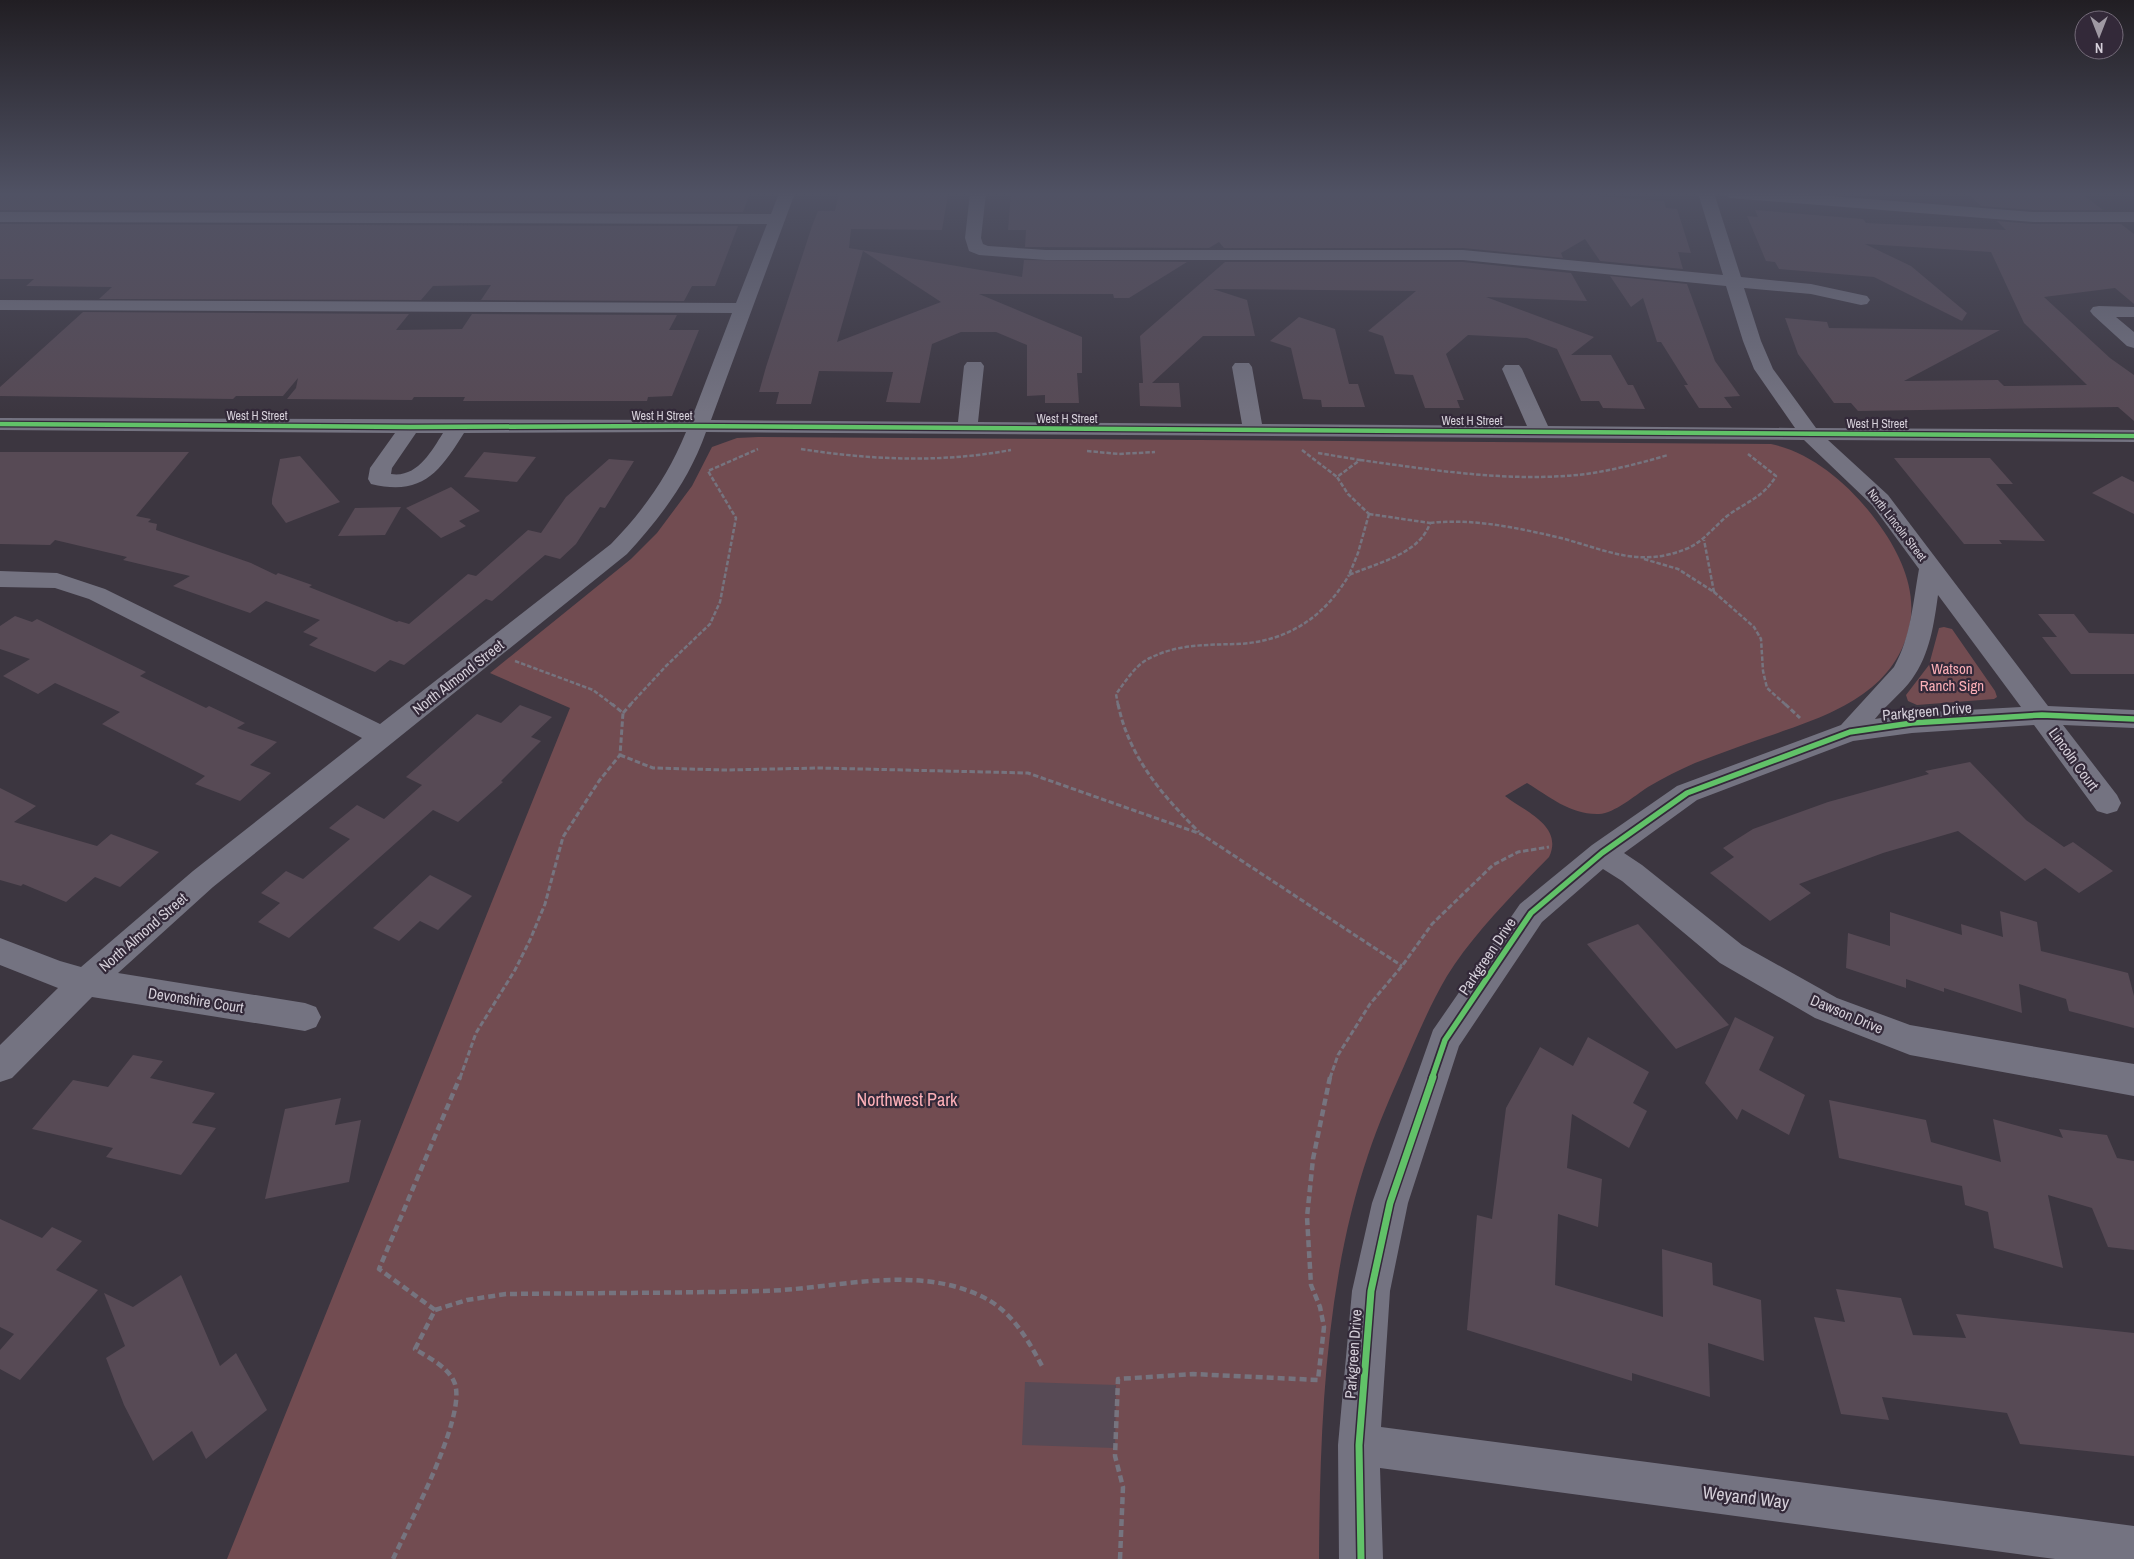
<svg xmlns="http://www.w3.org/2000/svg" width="2134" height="1559" font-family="'Archivo Narrow',sans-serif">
<rect width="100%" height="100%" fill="#3c3640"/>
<g fill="#724c51">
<path d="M758,437L1771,444C1814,453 1853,488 1878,523C1900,553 1918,591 1909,628C1893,696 1824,717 1766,737C1742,745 1719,754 1695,763C1679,770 1663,778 1648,787C1634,796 1615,813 1599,814C1571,815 1550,797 1527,783L1505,796C1524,811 1564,826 1549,857C1515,892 1472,935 1447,976C1430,1005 1417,1036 1404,1066C1391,1095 1378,1125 1368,1155C1325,1282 1320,1426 1319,1559H227L570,708L490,673L631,559L657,533L692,486L712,447L737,438Z"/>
<path d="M1944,627L1952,629L1995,691L1997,697L1994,699L1917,705L1908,701L1906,695L1929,665L1939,628Z"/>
</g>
<g fill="#574a55" fill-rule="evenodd">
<path d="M0,193H750L743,212L0,210Z"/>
<path d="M839,193L948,195L942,230L851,229L849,248L1022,277L1024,260L1187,262L1129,298H1114L1113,294H979L1082,337V373H1077L1079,403H1045V395L1027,396V345L996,332H961L932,344L920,403L886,402L893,372L819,371L811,404H776L779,392H759L766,367L812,226L818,211H835ZM863,251L941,302L837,342Z"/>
<path d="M1011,193H1557L1664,201L1666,208L1677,209L1691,253L1678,252L1683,269L1600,261L1585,239L1561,253L1563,258L1463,248H1224L1219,242L1209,248L1025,247L1026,230H1008Z"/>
<path d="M1967,193H2081L2103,210H2033L1981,206Z"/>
<path d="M1755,210L1863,219L1866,223L2006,230L1997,221L2033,224H2121L2134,234V304L2115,288L2044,297L2110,358L2134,375V421L2118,407L1858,411L1851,403H1834L1798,354L1785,318L1827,322L1829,328L2000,330L1904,381L1998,380L2004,386L2087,385L2024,323L1991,252L1865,244L1911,266L1967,313L1962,321L1874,277L1779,269L1775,262L1766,261L1747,216L1758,217Z"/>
<path d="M0,224L738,226L715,286H692L684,301L481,300L491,285L433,286L421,300L99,299L112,287L26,286L34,279H0Z"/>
<path d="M1225,262H1463L1571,273L1587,301L1486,297L1594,337L1571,355H1611L1628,385H1633L1645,409L1603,408L1599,401H1581L1557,349L1527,338L1468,335L1446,354L1464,400H1457L1460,408H1425L1413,375L1395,374L1383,336L1368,331L1416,291L1213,289L1247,300L1255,336H1203L1152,383H1179L1181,407L1140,406L1139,383H1143L1140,336Z"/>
<path d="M1610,276L1687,284L1715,361L1740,396L1724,397L1732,408H1699L1684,385H1688L1661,342H1657L1643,298L1631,307Z"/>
<path d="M83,312L409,314L396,330L462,329L472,314L677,315L669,330H699L672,396L648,397L647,401H463L465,397H414L412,400L287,399L296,388L298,378L283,396H236L233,399L0,396V387Z"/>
<path d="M1299,317L1335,329L1349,384H1358L1365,407H1322L1321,400L1303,399L1291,348L1270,341Z"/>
<path d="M0,452H189L136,516L151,519L148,522L157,524L156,530L251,563L276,575L278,573L312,585L309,587L397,622L399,621L409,624L468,574L476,576L528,530L541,533L566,497L609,459L634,461L605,508L600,507L576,544L560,559L545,555L492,601L486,599L404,665L390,660L375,672L309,645L318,638L303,632L320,620L266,601L250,613L173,586L190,576L123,560L127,557L55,540L50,545L0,544Z"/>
<path d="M484,452L536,457L517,482L464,477Z"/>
<path d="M300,456L340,502L286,523L272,504V499L280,459Z"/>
<path d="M1894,458H1990L2013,484H1996L2045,541L1999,540L2002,544H1964Z"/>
<path d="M2122,476L2134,482V514L2092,493Z"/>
<path d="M451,487L480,511L459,521L466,526L441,538L406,508Z"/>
<path d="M401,507L385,535L338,536L355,508Z"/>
<path d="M2038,614H2074L2089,633L2134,634V674H2071L2042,637H2057Z"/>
<path d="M15,616L32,622L37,619L146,672L140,676L206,708L209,706L245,723L237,728L277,742L250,765L271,773L240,801L195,784L205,776L102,724L120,712L55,683L38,694L3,676L30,659L0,649V626Z"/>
<path d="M520,705L552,717L531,737L541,741L501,781L503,782L458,822L433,810L289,938L258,922L280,903L261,893L286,871L303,879L350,839L329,828L357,805L384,819L422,785L406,777L477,714L501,723Z"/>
<path d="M1970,762L2026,820L2064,847L2073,842L2113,871L2079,893L2045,868L2025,881L1958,831L1883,853L1799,884L1811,893L1770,921L1710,873L1734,857L1723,848L1753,829L1828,802L1929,774L1925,771Z"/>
<path d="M0,788L36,806L14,822L97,846L111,834L159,852L120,887L95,877L66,902L23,884L21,886L0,880Z"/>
<path d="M430,875L472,896L438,930L420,921L399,941L373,928Z"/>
<path d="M2000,911L2037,922L2041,951L2128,973L2134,996V1028L2069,1011L2066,999L2019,984L2022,1013L1944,988V992L1906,979V988L1846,968L1848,933L1890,946V912L1962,935L1961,924L2003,937Z"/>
<path d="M1638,924L1729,1025L1676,1049L1587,944Z"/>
<path d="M1735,1017L1774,1037L1759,1070L1805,1095L1789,1135L1742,1109L1737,1120L1705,1083Z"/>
<path d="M1588,1037L1649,1072L1633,1103L1647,1111L1629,1148L1572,1114L1567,1168L1602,1179L1598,1227L1558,1214L1555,1285L1663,1317L1662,1249L1712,1263L1713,1285L1761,1300L1764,1361L1708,1343L1710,1397L1632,1373V1381L1467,1330L1477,1215L1492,1219L1506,1108L1540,1047L1573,1066Z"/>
<path d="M133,1055L163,1061L150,1078L215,1093L192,1123L216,1128L181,1175L106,1157L113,1148L32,1129L73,1080L108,1087Z"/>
<path d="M341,1098L335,1125L361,1120L349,1182L265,1199L285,1109Z"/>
<path d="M1829,1100L1926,1120L1931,1142L2001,1162L1993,1119L2063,1138L2059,1129L2107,1135L2117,1158L2134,1161V1250L2108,1247L2092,1208L2048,1195L2063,1268L1994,1248L1988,1212L1965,1205L1962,1186L1839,1158Z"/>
<path d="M0,1219L42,1238L52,1227L82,1241L56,1270L98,1290L20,1380L0,1369V1350L14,1334L0,1327Z"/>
<path d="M181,1275L220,1366L236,1353L267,1410L206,1459L192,1431L153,1461L124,1405L106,1358L125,1346L104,1293L133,1307Z"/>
<path d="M1836,1289L1901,1298L1913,1335L1966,1338L1956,1314L2134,1333V1456L2020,1444L2007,1413L1882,1397L1889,1420L1841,1414L1814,1317L1845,1322Z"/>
<path d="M1025,1382L1116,1385L1115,1448L1022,1445Z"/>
</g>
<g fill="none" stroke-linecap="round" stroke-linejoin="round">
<g stroke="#76747f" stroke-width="2.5" stroke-dasharray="4.5 2" stroke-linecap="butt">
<path d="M801,449C872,460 940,463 1011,450"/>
<path d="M1302,450L1337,477"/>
<path d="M1087,451L1119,454L1155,452"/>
<path d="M1318,453L1360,460L1337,477L1348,494L1369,514"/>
<path d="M1360,460C1434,470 1511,483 1586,474C1614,470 1641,463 1668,455"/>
<path d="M1369,514L1430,523C1420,554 1377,563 1349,575L1358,553Z"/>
<path d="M1430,523C1474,518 1518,528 1561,538C1606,550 1639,568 1686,549C1703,542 1713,528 1727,516C1746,502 1764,497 1776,476L1748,454"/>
<path d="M1644,559L1678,569L1714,592L1704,540"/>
<path d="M1714,592L1754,627L1761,639L1763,671L1767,688L1786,705"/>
<path d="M515,661L593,690L613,705"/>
<path d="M630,705L666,666L710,624L720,602L736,518L708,471L758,449"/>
<path d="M1118,705L1116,694C1126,681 1135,665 1150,658C1178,644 1206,645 1237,644C1286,642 1324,618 1349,575"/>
</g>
<g stroke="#76747f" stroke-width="3" stroke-dasharray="5.5 2.5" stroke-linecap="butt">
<path d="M1118,704C1129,757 1162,795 1199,832"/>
<path d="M1785,704L1800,718"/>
<path d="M623,713L631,704"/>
<path d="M620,755L653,768L726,770L820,768L1028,773L1201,834L1402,966"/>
<path d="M460,1078L476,1033L515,970L530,940L545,904L563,837L599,781L620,755L623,713L612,704"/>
<path d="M1330,1078L1338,1055L1370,1004L1402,966L1432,924L1493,865L1518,852L1549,847"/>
</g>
<g stroke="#76747f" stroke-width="4.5" stroke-dasharray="7 4" stroke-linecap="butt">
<path d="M435,1310L379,1269L460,1077"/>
<path d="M435,1310L467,1300L506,1294C592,1293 678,1293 764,1291C835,1289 913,1264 981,1296C1011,1310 1027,1338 1042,1366"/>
<path d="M393,1559C409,1524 466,1418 455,1384C449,1367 429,1358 415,1349L435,1310"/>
<path d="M1120,1559L1123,1487L1115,1456L1118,1379L1193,1374L1318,1380L1324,1327L1320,1307L1311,1285L1307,1217L1313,1159L1330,1077"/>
</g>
<g fill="#747381" fill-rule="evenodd">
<path d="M779,193H795L711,420L958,422L964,366L967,362H981L984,366L978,422L1242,424L1232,367L1235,363H1249L1252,367L1262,424L1527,426L1502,369L1505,365H1519L1522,369L1548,426L1795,428L1754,369L1743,341L1726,286L1463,260H1046L979,255L969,251L965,238L970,193H986L981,238L983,244L988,246L1046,250H1463L1723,275L1698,193H1714L1741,277L1811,284L1867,296L1870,300L1867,304L1861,305L1811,294L1744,288L1761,341L1773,369L1816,428L2134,430V442L1828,440L1888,495L2048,706L2134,710V728L2063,725L2117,795L2121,803L2117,811L2107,814L2097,811L2034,725L1912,733L1853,741L1697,800L1624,853L1642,865L1742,945L1837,998L1910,1025L2134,1064V1096L1910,1055L1815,1018L1720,963L1622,881L1603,869L1542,922L1459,1046L1408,1203L1390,1291L1381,1427L2134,1526V1559H2055L1380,1468L1383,1559H1339L1338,1445L1352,1291L1372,1203L1433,1030L1520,904L1592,845L1677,786L1841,725L1894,667C1911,637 1913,602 1919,569L1872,505L1804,440L706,432C689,480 661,517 627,554L213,887L118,973L305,1003L316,1007L321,1017L316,1027L305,1031L92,997L12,1078L0,1082V1045L58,988L0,965V938L60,961L81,967L193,871L362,738L89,599L55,588L0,587V571L57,573L105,589L380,724L611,544C644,510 668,476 686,432L464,433C439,473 422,496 371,484L368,479L370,468L395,433L0,430V418L691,420L732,313L0,310V300L736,303L767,224L0,222V212L771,214ZM416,433H443C431,452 417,478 391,474L392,468ZM1938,595L2021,707L1912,713L1875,719C1886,705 1902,693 1912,679C1930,654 1934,624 1938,595Z"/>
<path d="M1722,193H1793L2033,212H2134V222H2033L1730,198Z"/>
<path d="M2099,306L2134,307V317H2116L2134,332V348L2127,346L2093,315L2090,311L2093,307Z"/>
</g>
<g stroke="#332939" stroke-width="7">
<path id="cycleway-far2" d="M0,424L410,427L674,426L2134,436"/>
</g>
<g stroke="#332939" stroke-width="9">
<path id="cycleway-far1" d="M1432,1078L1445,1040L1531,913L1602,853L1687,793L1850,732L1912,723L2042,715L2134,719"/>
</g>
<g stroke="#332939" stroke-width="10">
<path id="cycleway" d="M1361,1559L1359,1445L1371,1291L1390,1203L1433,1077"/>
</g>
<use href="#cycleway-far2" stroke="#61c268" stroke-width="4.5"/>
<use href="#cycleway-far1" stroke="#61c268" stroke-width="5.5"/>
<use href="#cycleway" stroke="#61c268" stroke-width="7"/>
</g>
<linearGradient id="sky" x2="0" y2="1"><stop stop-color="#211e23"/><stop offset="0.47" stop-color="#505264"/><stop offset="1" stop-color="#505264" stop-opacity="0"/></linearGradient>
<rect width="2134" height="412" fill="url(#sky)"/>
<g text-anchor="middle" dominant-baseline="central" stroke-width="4.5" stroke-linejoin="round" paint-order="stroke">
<g font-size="12" fill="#d5cfd9" stroke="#332939">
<text x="257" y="416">West H Street</text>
<text x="662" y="416">West H Street</text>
<text x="1067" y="419">West H Street</text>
<text x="1472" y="421">West H Street</text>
<text x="1877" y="424">West H Street</text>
<text transform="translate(1897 525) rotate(52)">North Lincoln Street</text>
</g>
<g font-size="15" fill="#fcafb7" stroke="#332939">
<text x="1952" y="668">Watson<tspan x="1952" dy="17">Ranch Sign</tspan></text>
</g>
<g font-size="15" fill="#d5cfd9" stroke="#332939">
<text transform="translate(458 677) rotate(-38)">North Almond Street</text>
<text transform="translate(1927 711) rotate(-5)">Parkgreen Drive</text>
<text transform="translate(2074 759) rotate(54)">Lincoln Court</text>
<text transform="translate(143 932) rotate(-41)">North Almond Street</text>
<text transform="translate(1487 956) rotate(-56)">Parkgreen Drive</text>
<text transform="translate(196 1000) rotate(9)">Devonshire Court</text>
<text transform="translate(1847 1014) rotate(23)">Dawson Drive</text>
<text transform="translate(1353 1354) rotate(-86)">Parkgreen Drive</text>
</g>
<g font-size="18" fill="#fcafb7" stroke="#332939">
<text x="907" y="1099">Northwest Park</text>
</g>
<g font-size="18" fill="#d5cfd9" stroke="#332939">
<text transform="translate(1746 1497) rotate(7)">Weyand Way</text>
</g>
</g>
<g transform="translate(2099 35) rotate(180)"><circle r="24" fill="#332939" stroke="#746b79"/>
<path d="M0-4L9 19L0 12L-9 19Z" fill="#9f99a3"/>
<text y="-8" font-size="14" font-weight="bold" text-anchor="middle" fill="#d5cfd9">N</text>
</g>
</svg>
